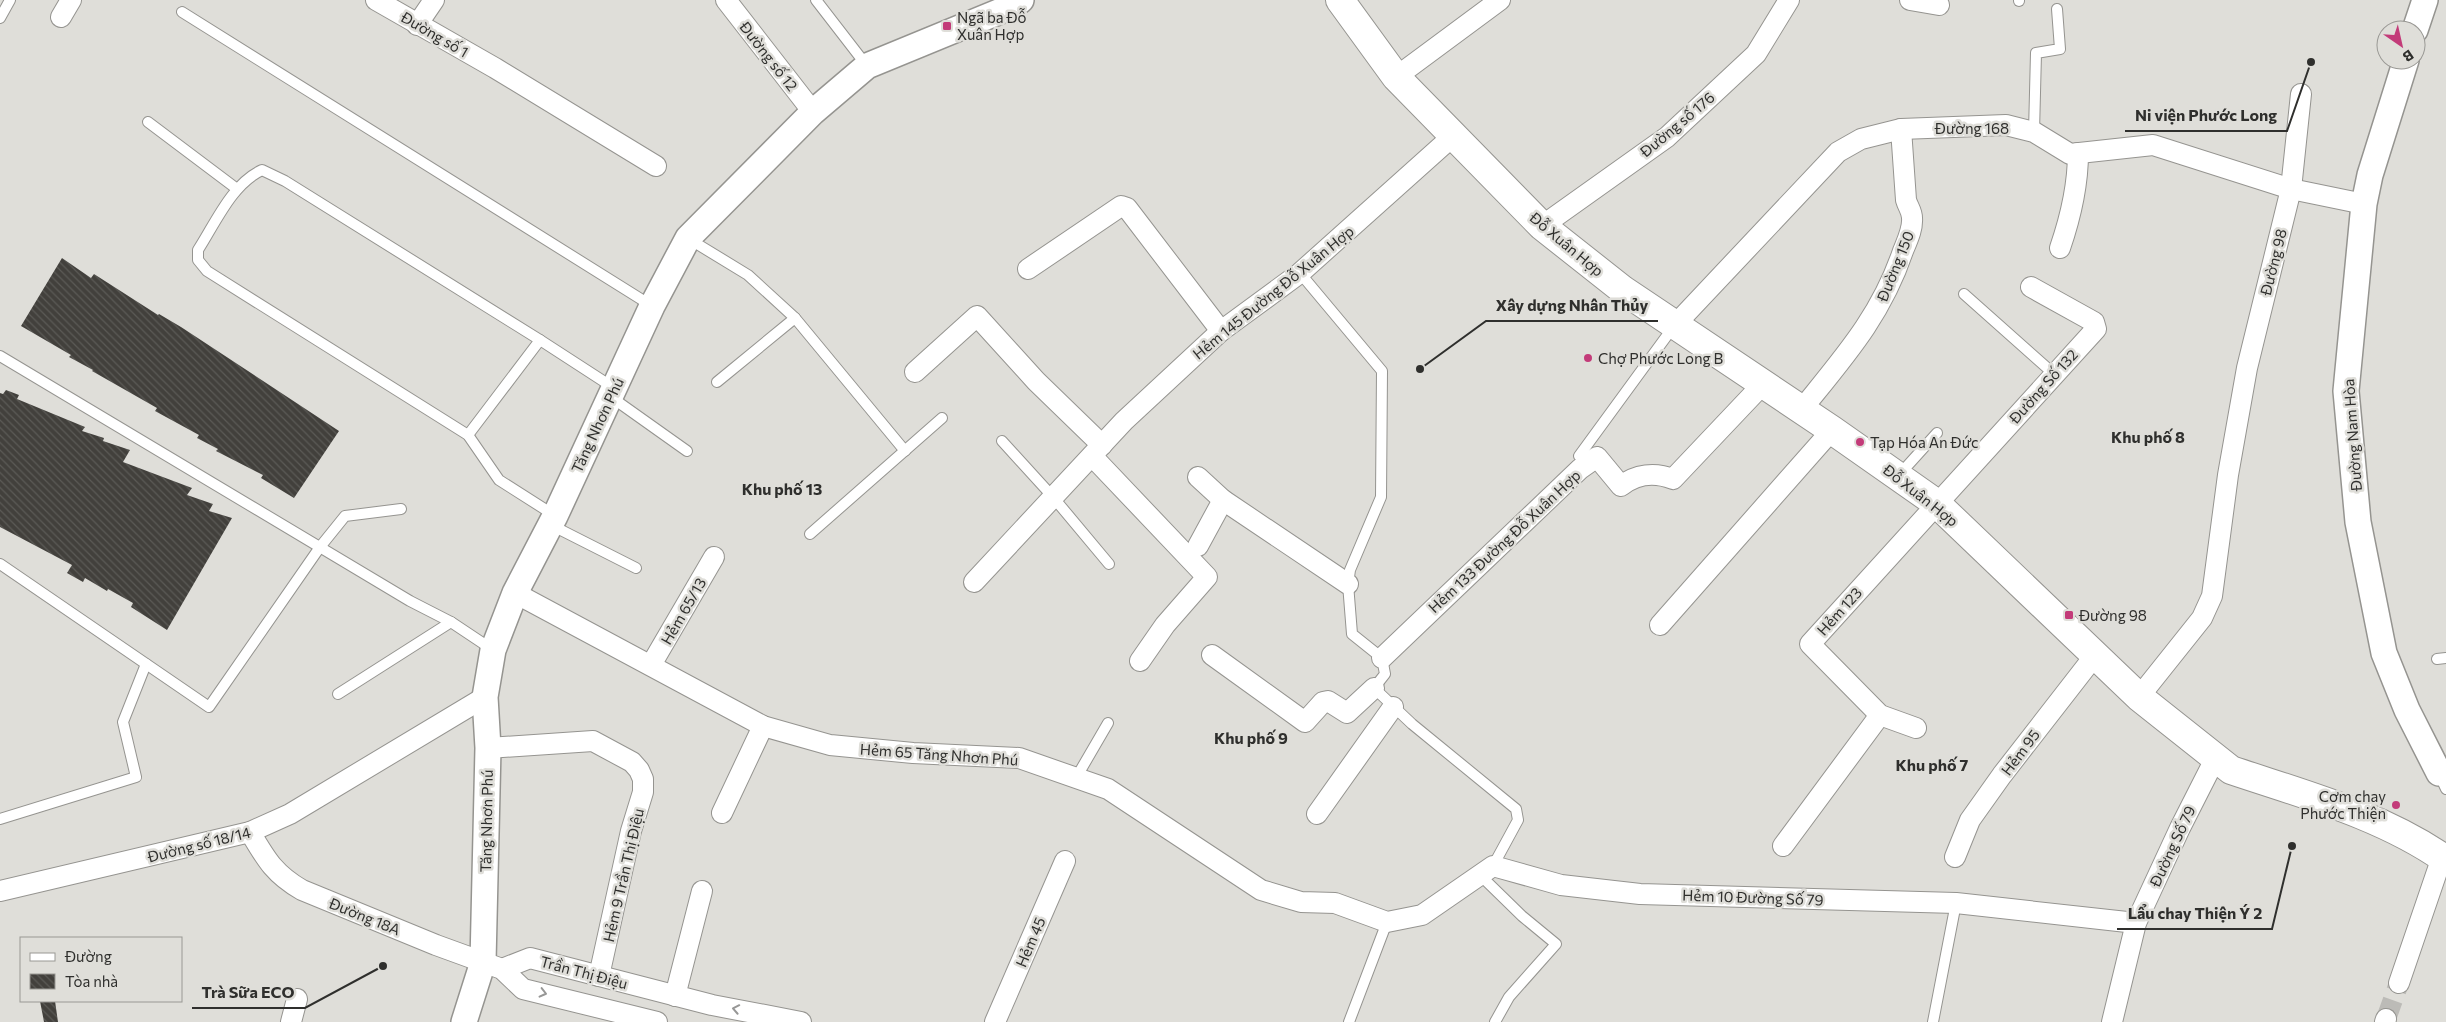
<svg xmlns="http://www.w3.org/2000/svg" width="2446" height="1022" font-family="Commissioner,sans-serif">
<defs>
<pattern id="building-back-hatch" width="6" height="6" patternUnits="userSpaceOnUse" patternTransform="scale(1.25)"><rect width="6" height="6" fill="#42403c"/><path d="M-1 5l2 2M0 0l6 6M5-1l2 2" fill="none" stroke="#5b5a56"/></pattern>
</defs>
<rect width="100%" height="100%" fill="#dfded9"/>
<g fill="url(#building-back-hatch)">
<path d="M62,258L91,278L94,274L158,315L159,314L181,327L339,431L294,498L261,478L263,475L216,451L218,449L197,438L199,435L155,411L157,408L92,371L93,370L69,357L71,355L21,326Z"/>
<path d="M6,390L19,395L17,399L85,427L82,431L104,438L103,441L130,450L123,462L192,488L187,495L213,504L209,511L232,518L167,630L131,607L133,603L108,589L107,591L85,578L83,582L67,573L72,565L0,527V393L3,394Z"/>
<path d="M40,1001H55L58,1022H44Z"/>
</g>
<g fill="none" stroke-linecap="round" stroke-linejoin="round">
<path stroke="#bcbbb7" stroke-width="20" stroke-dasharray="20 10" stroke-linecap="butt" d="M2386,1019L2399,983"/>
<g stroke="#959490" stroke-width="12">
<g id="service">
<path d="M816,0L867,66"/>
<path d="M2019,0V1"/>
<path d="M182,12L652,306"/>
<path d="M0,18L10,0"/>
<path d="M148,122L237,189"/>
<path d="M2034,132L2036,53L2060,49L2057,9"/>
<path d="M689,239L748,275L795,318L905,451"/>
<path d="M1300,273L1382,371L1381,497L1350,570L1348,584L1352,634L1382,658L1385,674L1374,688L1412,724L1516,809L1518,820L1493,866"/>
<path d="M1964,294L2054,374"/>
<path d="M0,356L410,601L451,622L493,650"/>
<path d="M717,382L795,318"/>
<path d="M611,397L687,451"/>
<path d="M468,435L540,340"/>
<path d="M1002,441L1053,497L1109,564"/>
<path d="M1579,456L1674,326"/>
<path d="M1899,475L1937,433"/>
<path d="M554,515L499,480L468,435L207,271L198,260V250C216,222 232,184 262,170L285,181L540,340L614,388"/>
<path d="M551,525L636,568"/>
<path d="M810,534L942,418"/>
<path d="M0,564L209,707L320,547L345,516L401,509"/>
<path d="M2437,659L2446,658"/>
<path d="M338,694L451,622"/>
<path d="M2439,774L2446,789"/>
<path d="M1076,778L1108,723"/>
<path d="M0,819L136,777L123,722L146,664"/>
<path d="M1480,875L1522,916L1556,944L1509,997L1495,1022"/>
<path d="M1349,1022L1387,922"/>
<path d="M1933,1022L1956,903"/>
</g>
</g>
<g stroke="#959490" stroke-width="22">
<g id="minor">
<path d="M376,0L495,68L656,166"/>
<path d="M726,0L813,112"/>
<path d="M1910,0L1939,5"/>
<path d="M61,17L71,0"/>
<path d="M417,25L434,0"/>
<path d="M1396,77L1500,0"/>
<path d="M1542,226L1667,137L1756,54L1789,0"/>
<path d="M2060,248C2071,216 2078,186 2078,153"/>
<path d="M1028,269L1121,206L1127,208L1221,331"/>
<path d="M1675,325L1838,152L1861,139L1901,129L2006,125L2034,132L2070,154L2153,145L2291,189L2364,204"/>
<path d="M915,372L977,316L1036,381L1102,445"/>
<path d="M1802,409C1844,357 1881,316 1903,251C1907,241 1913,229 1912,218C1912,211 1908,207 1906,200L1901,129"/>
<path d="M1092,456L1207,577L1165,625L1140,661"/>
<path d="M1198,477L1223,500L1348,584"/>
<path d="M1198,546L1223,500"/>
<path d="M974,582L1124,421L1221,331L1300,273L1453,136"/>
<path d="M515,593L763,726L830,745L913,753L1019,758L1108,789L1261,890L1301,902L1335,903L1387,922L1422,915L1493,866L1561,885L1640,894L1956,903L2136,923"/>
<path d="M1660,625L1832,430"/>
<path d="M1212,655L1305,722L1323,702L1328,701L1347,713L1374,688"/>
<path d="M1382,658L1580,469L1597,457L1621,486C1636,474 1655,472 1673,479L1763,384"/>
<path d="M651,665L714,557"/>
<path d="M2139,697L2202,618L2212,596L2228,475L2247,368L2291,189L2301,94"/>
<path d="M1916,728L1880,715L1810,644L2096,329L2094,322L2031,287"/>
<path d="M488,748L593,741L632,762L639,770L643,779V792L631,831L599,976"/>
<path d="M722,813L763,726"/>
<path d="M1317,814L1393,707"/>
<path d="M250,832C266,859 274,874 302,890L436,945L502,969L523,989L657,1022"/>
<path d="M1783,846L1880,715"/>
<path d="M1955,857L1970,820L2002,775L2096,654"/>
<path d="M0,891L250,832L290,814L485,697"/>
<path d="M502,969L530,958L712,1005L801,1022"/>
<path d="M2399,983L2442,857"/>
<path d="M675,996L702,891"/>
<path d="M291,1022L297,999"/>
<path d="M995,1022L1065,861"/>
<path d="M2112,1022L2136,923L2180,828L2215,759"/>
<path d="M2385,1022L2386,1019"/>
</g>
</g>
<g stroke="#959490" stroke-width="28">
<g id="tertiary">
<path d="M2415,30L2425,0"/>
<path d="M2406,60L2370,175L2364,204L2346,391L2358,522L2384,653L2407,710L2439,773"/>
<path d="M464,1022L483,962L488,748L485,697L493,650L515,593L555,516L652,306L688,238L813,112L867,66L1013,6L1021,0"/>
</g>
</g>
<g stroke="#959490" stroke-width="30">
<path id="secondary" d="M1340,0L1396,77L1542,226L1623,290L1832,430L1936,503L2139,697L2231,770C2305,795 2382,815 2446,860"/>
</g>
<use href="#service" stroke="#fff" stroke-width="10"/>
<use href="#minor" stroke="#fff" stroke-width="20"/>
<use href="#tertiary" stroke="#fff" stroke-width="25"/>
<use href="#secondary" stroke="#fff" stroke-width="28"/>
</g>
<defs><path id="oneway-chevron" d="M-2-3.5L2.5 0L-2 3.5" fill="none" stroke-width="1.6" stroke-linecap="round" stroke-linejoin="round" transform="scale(1.25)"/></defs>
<g stroke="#979796">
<use href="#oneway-chevron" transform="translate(543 993) rotate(14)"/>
<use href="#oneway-chevron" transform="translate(736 1009) rotate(-169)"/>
</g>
<g fill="#c33b79" stroke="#dfded9" stroke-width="2">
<rect x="942" y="21" width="10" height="10" rx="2.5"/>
<circle cx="1588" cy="358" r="5"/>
<circle cx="1860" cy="442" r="5"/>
<rect x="2064" y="610" width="10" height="10" rx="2.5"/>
<circle cx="2396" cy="805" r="5"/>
</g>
<g text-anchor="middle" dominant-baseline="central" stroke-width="5" stroke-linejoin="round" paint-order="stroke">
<g font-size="15" fill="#2f2f2d" stroke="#dfded9" text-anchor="start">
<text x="957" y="17">Ngã ba Đỗ<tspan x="957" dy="17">Xuân Hợp</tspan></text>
<text x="1598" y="358">Chợ Phước Long B</text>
<text x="1870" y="442">Tạp Hóa An Đức</text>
<text x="2079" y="615">Đường 98</text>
<text x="2386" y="796" text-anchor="end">Cơm chay<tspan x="2386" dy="17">Phước Thiện</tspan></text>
</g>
<g font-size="15" fill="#2f2f2d" stroke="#dfded9">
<text transform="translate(435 34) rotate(30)">Đường số 1</text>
<text transform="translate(769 56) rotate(52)">Đường số 12</text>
<text transform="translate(1677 124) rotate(-40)">Đường số 176</text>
<text x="1972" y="128">Đường 168</text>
<text transform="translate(1567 244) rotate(40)">Đỗ Xuân Hợp</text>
<text transform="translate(2273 262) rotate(-76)">Đường 98</text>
<text transform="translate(1895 266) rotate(-68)">Đường 150</text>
<text transform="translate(1273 292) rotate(-39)">Hẻm 145 Đường Đỗ Xuân Hợp</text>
<text transform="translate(2043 386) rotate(-48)">Đường Số 132</text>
<text transform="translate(597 425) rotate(-65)">Tăng Nhơn Phú</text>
<text transform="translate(2352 435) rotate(-94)">Đường Nam Hòa</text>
<text transform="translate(1921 495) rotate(38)">Đỗ Xuân Hợp</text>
<text transform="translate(1504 541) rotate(-43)">Hẻm 133 Đường Đỗ Xuân Hợp</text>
<text transform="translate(683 611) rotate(-60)">Hẻm 65/13</text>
<text transform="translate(1839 611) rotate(-48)">Hẻm 123</text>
<text transform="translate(2020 752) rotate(-53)">Hẻm 95</text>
<text transform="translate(939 754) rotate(4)">Hẻm 65 Tăng Nhơn Phú</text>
<text transform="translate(486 821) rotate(-89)">Tăng Nhơn Phú</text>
<text transform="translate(199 844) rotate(-14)">Đường số 18/14</text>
<text transform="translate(2172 846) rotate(-65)">Đường Số 79</text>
<text transform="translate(623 875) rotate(-77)">Hẻm 9 Trần Thị Điệu</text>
<text transform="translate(1753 897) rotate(2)">Hẻm 10 Đường Số 79</text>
<text transform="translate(365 916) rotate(22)">Đường 18A</text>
<text transform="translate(1030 942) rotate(-67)">Hẻm 45</text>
<text transform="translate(584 972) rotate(15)">Trần Thị Điệu</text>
</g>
<g font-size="16" font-weight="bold" fill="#2f2f2d" stroke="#dfded9">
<text x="2148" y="436">Khu phố 8</text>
<text x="782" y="488">Khu phố 13</text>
<text x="1251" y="737">Khu phố 9</text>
<text x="1932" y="764">Khu phố 7</text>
</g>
</g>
<path fill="none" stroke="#2f2f2d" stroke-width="2" d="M2311 62L2287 131H2125M1420 369L1486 321H1658M2292 846L2272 929H2117M383 966L305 1008H192"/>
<g fill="#2f2f2d" stroke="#dfded9" stroke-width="2">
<circle cx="2311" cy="62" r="5"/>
<circle cx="1420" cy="369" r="5"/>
<circle cx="2292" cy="846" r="5"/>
<circle cx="383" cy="966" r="5"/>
</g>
<g font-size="16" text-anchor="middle" font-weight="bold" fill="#2f2f2d" stroke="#dfded9" stroke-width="5" stroke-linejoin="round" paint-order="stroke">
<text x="2206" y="121">Ni viện Phước Long</text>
<text x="1572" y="311">Xây dựng Nhân Thủy</text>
<text x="2195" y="919">Lẩu chay Thiện Ý 2</text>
<text x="248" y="998">Trà Sữa ECO</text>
</g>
<rect x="20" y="937" width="162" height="65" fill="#dfded9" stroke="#999894"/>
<rect x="30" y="953" width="25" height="8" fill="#ffffff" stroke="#999894"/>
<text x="65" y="962" font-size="15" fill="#2f2f2d">Đường</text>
<rect x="30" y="974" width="25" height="15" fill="url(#building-back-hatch)" stroke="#999894"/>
<text x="65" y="987" font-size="15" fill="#2f2f2d">Tòa nhà</text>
<g transform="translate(2401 45) rotate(146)"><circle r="24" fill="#dfded9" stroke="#999894"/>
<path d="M0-4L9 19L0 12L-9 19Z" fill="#c33b79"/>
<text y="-8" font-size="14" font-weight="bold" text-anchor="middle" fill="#2f2f2d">B</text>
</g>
</svg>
